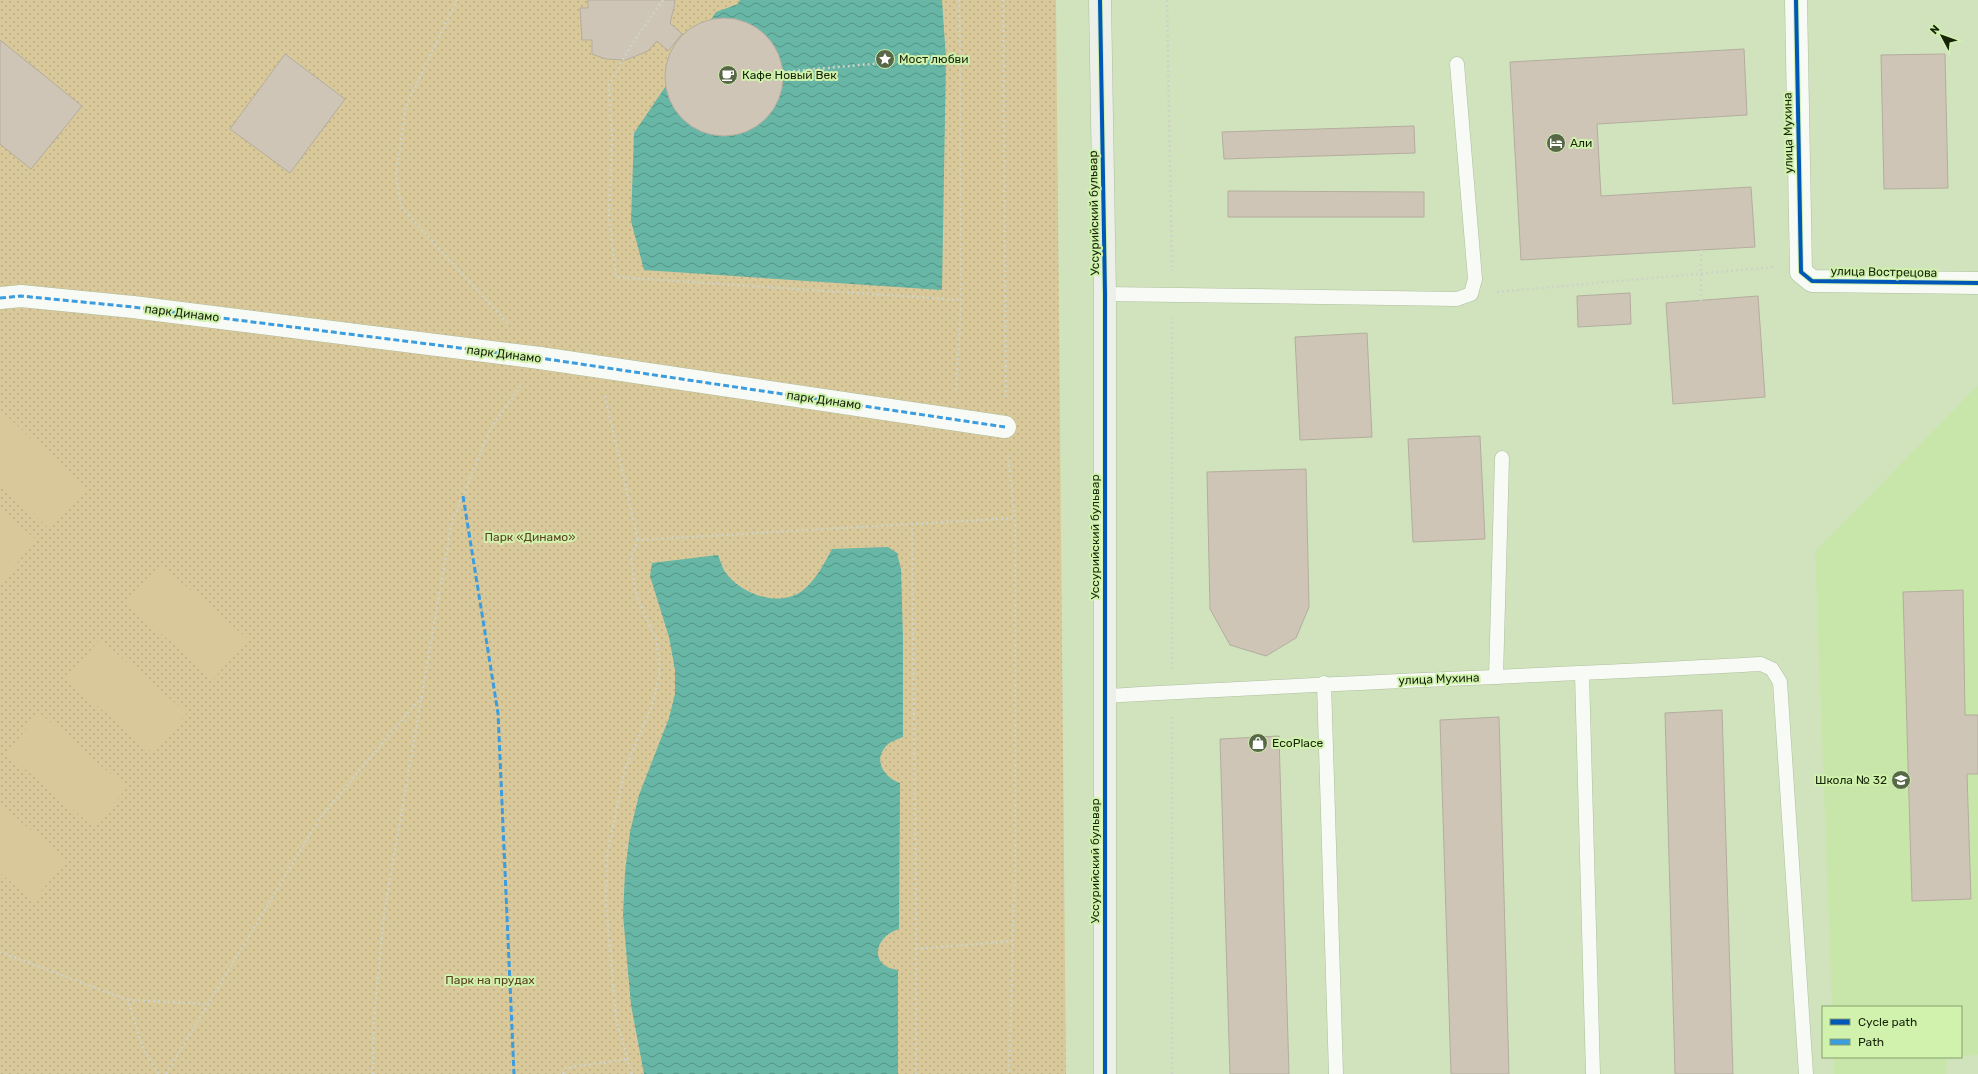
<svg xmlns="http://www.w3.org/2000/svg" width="1978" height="1074" font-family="Rubik,sans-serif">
<defs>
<pattern id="park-dots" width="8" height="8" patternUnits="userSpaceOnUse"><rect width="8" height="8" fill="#d9c899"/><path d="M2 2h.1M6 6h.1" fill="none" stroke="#baac82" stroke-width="1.8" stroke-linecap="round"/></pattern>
<pattern id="water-waves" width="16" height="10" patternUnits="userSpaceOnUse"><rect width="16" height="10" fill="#67b6a6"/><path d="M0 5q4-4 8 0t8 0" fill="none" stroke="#549485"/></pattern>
</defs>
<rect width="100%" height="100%" fill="#d0e3bc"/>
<g fill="#c9e6aa">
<path d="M1978,385V1055L1961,1056V1007H1832L1815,552Z"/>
<path d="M1834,1057H1947L1946,1074H1834Z"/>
</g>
<path fill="url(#park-dots)" d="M0,0H1056L1066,1074H0Z"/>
<g fill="#d9c899">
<path d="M2,411L85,489L48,528L0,483V413Z"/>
<path d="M0,509L37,540L2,581L0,579Z"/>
<path d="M161,565L248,639L214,679L127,604Z"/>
<path d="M100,639L187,713L153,753L66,679Z"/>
<path d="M40,713L127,788L93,827L6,753Z"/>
<path d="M0,804L67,861L33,901L0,873Z"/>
</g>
<g fill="url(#water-waves)">
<path d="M740,0H942L946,59L942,290L644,270L631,221L634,133L716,12L738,4Z"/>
<path d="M888,547L897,553L901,569L903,638V737C898,739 892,741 888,744C872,759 883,777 900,783L899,929C873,937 869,967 898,970V1074H644L631,1005L623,915L625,872L630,832L639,795L669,718L675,694V670L669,637L650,576L652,563L718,555C720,560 722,567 725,572C741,594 778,608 802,591C816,580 824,564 832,549Z"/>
</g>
<g fill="#cfc5b6" stroke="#b3ad9e">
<path d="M588,0H675L674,7L670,23L682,34L668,51L657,41L648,51L626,60L606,59L592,54V40H582L580,8H588Z"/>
<circle cx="724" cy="77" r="59"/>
<path d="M0,40L82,106L31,169L0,144Z"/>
<path d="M1744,49L1747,115L1597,124L1601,196L1751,187L1755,247L1521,260L1510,62Z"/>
<path d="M285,54L345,99L290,173L230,129Z"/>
<path d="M1945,54L1948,188L1884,189L1881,55Z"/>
<path d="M1414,126L1415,153L1224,159L1222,132Z"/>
<path d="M1228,191L1424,192V217H1228Z"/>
<path d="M1630,293L1631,324L1578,327L1577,296Z"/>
<path d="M1758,296L1765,397L1673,404L1666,303Z"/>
<path d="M1367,333L1372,437L1300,440L1295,337Z"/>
<path d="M1480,436L1485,539L1413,542L1408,439Z"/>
<path d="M1306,469L1309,607L1296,638L1266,656L1230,645L1210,609L1207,472Z"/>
<path d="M1963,590L1965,715H1978V774H1967L1971,899L1912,901L1903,592Z"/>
<path d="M1722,710L1733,1074H1675L1665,713Z"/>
<path d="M1499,717L1509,1074H1451L1440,720Z"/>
<path d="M1279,736L1289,1074H1230L1220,739Z"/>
</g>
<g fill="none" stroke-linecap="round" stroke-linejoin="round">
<g stroke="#afbe9f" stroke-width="15">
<g id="lane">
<path d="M1105,294L1457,299L1471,294L1475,279L1457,64"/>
<path d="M1582,674L1593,1074"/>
<path d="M1496,677L1502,458"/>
<path d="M1324,683L1336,1074"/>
<path d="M1105,696C1324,683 1542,676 1761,664L1772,669L1780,682L1806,1074"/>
</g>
</g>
<g stroke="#afbe9f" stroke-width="23">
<g id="street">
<path d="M1796,0L1801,272L1812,281L1978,283"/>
<path d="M0,298L21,296L133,307L540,358L1005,427"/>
</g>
</g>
<g stroke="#afbe9f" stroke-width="23">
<path id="secondary" d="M1100,0L1105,294V1074"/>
</g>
<g stroke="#cdd3c8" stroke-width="2.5" stroke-dasharray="2 3" stroke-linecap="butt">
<path d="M457,0L406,106L396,175L401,207L509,325"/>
<path d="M663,0L630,47L609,85L612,142L609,216L616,277L961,300"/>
<path d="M959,0L960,56"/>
<path d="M1003,0L1006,400"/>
<path d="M1167,0L1172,271"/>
<path d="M783,72L960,56L961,300L956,392"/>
<path d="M1497,292L1773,267"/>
<path d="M605,396L638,540"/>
<path d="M1008,455L1015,518V867L1009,1074"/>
<path d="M912,523L916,922V1074"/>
<path d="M1172,669V318"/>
<path d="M916,949L1013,941"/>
<path d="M0,952L128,1000L143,1049L159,1074"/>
<path d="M128,1000L209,1004"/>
<path d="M166,1074L320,818L422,696"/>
<path d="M373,1074L374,1018L384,914L452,521L491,428L522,384"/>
<path d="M563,1074L566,1068L627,1059"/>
<path d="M632,1074L616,1019L606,904L607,855L625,769L652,706L660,672L657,642L636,595L631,557L638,540L1015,518"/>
<path d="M1172,1074V716"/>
</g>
<use href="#lane" stroke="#f8fbf5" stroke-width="14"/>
<use href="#street" stroke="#f8fbf5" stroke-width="22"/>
<use href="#secondary" stroke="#ecf0e8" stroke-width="22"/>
<path stroke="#cdd3c8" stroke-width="2.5" stroke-dasharray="2 3" stroke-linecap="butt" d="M1701,301V250"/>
<g stroke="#3b9cde" stroke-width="3" stroke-dasharray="6 3" stroke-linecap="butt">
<path d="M0,298L21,296L133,307L540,358L1005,427"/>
<path d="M463,496L498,713L514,1074"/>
</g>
<g stroke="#d0f2ad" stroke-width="6">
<g id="cycleway">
<path d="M1100,0L1105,294V1074"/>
<path d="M1796,0L1801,272L1812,281L1978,283"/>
</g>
</g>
<use href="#cycleway" stroke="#0057b8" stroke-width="4"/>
</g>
<defs>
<g id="sight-disc" transform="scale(1)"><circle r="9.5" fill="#586748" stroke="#d0f2ad"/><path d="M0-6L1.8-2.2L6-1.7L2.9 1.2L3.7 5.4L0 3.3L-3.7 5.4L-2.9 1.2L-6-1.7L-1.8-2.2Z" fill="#fff"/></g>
<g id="cafe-disc" transform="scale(1)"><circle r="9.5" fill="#586748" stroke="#d0f2ad"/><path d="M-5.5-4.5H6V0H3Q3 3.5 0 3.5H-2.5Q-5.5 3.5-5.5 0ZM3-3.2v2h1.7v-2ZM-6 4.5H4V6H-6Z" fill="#fff"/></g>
<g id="hotel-disc" transform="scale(1)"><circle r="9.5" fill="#586748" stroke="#d0f2ad"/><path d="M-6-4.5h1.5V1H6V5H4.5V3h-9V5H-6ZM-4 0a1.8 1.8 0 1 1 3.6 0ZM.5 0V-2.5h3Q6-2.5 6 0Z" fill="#fff"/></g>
<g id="shop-disc" transform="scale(1)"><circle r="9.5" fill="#586748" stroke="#d0f2ad"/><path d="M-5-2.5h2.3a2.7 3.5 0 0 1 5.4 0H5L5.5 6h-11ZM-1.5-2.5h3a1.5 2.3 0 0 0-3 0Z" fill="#fff"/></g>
<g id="school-disc" transform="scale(1)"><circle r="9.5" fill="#586748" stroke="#d0f2ad"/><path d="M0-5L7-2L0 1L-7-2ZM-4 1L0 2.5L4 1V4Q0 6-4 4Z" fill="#fff"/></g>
</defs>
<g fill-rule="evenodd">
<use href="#sight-disc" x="885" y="59"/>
<use href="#cafe-disc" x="728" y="75"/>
<use href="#hotel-disc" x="1556" y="143"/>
<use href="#shop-disc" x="1258" y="743"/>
<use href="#school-disc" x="1901" y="780"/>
</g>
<g text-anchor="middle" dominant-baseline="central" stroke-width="4" stroke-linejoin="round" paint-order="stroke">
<g font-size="12" fill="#18240a" stroke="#d0f2ad" text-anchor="start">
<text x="899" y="59">Мост любви</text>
<text x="742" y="75">Кафе Новый Век</text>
<text x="1570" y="143">Али</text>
<text x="1272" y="743">EcoPlace</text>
<text x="1887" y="780" text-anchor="end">Школа № 32</text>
</g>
<g font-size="12" fill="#18240a" stroke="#d0f2ad">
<text transform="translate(1788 133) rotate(-91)">улица Мухина</text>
<text transform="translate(1094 213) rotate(-91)">Уссурийский бульвар</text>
<text transform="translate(1884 272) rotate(1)">улица Вострецова</text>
<text transform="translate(182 313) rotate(7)">парк Динамо</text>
<text transform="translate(504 354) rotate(7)">парк Динамо</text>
<text transform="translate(824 400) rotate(8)">парк Динамо</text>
<text transform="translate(1095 537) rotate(-90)">Уссурийский бульвар</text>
<text transform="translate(1439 679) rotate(-2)">улица Мухина</text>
<text transform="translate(1095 861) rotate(-90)">Уссурийский бульвар</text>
</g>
<g font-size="12" fill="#5c4122" stroke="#d0f2ad">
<text x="530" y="537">Парк «Динамо»</text>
<text x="490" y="980">Парк на прудах</text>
</g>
</g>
<rect x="1822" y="1006" width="140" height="52" fill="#d0f2ad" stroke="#86a06c"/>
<rect x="1830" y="1019" width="20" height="6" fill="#0057b8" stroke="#86a06c"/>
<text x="1858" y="1026" font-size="12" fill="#18240a">Cycle path</text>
<rect x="1830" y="1039" width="20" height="6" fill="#3b9cde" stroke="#86a06c"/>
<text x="1858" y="1046" font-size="12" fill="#18240a">Path</text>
<g transform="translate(1942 36) rotate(311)" stroke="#d0f2ad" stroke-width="3" paint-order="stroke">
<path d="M0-3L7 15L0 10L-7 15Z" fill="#18240a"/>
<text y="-6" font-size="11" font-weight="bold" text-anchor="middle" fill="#18240a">N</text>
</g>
</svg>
